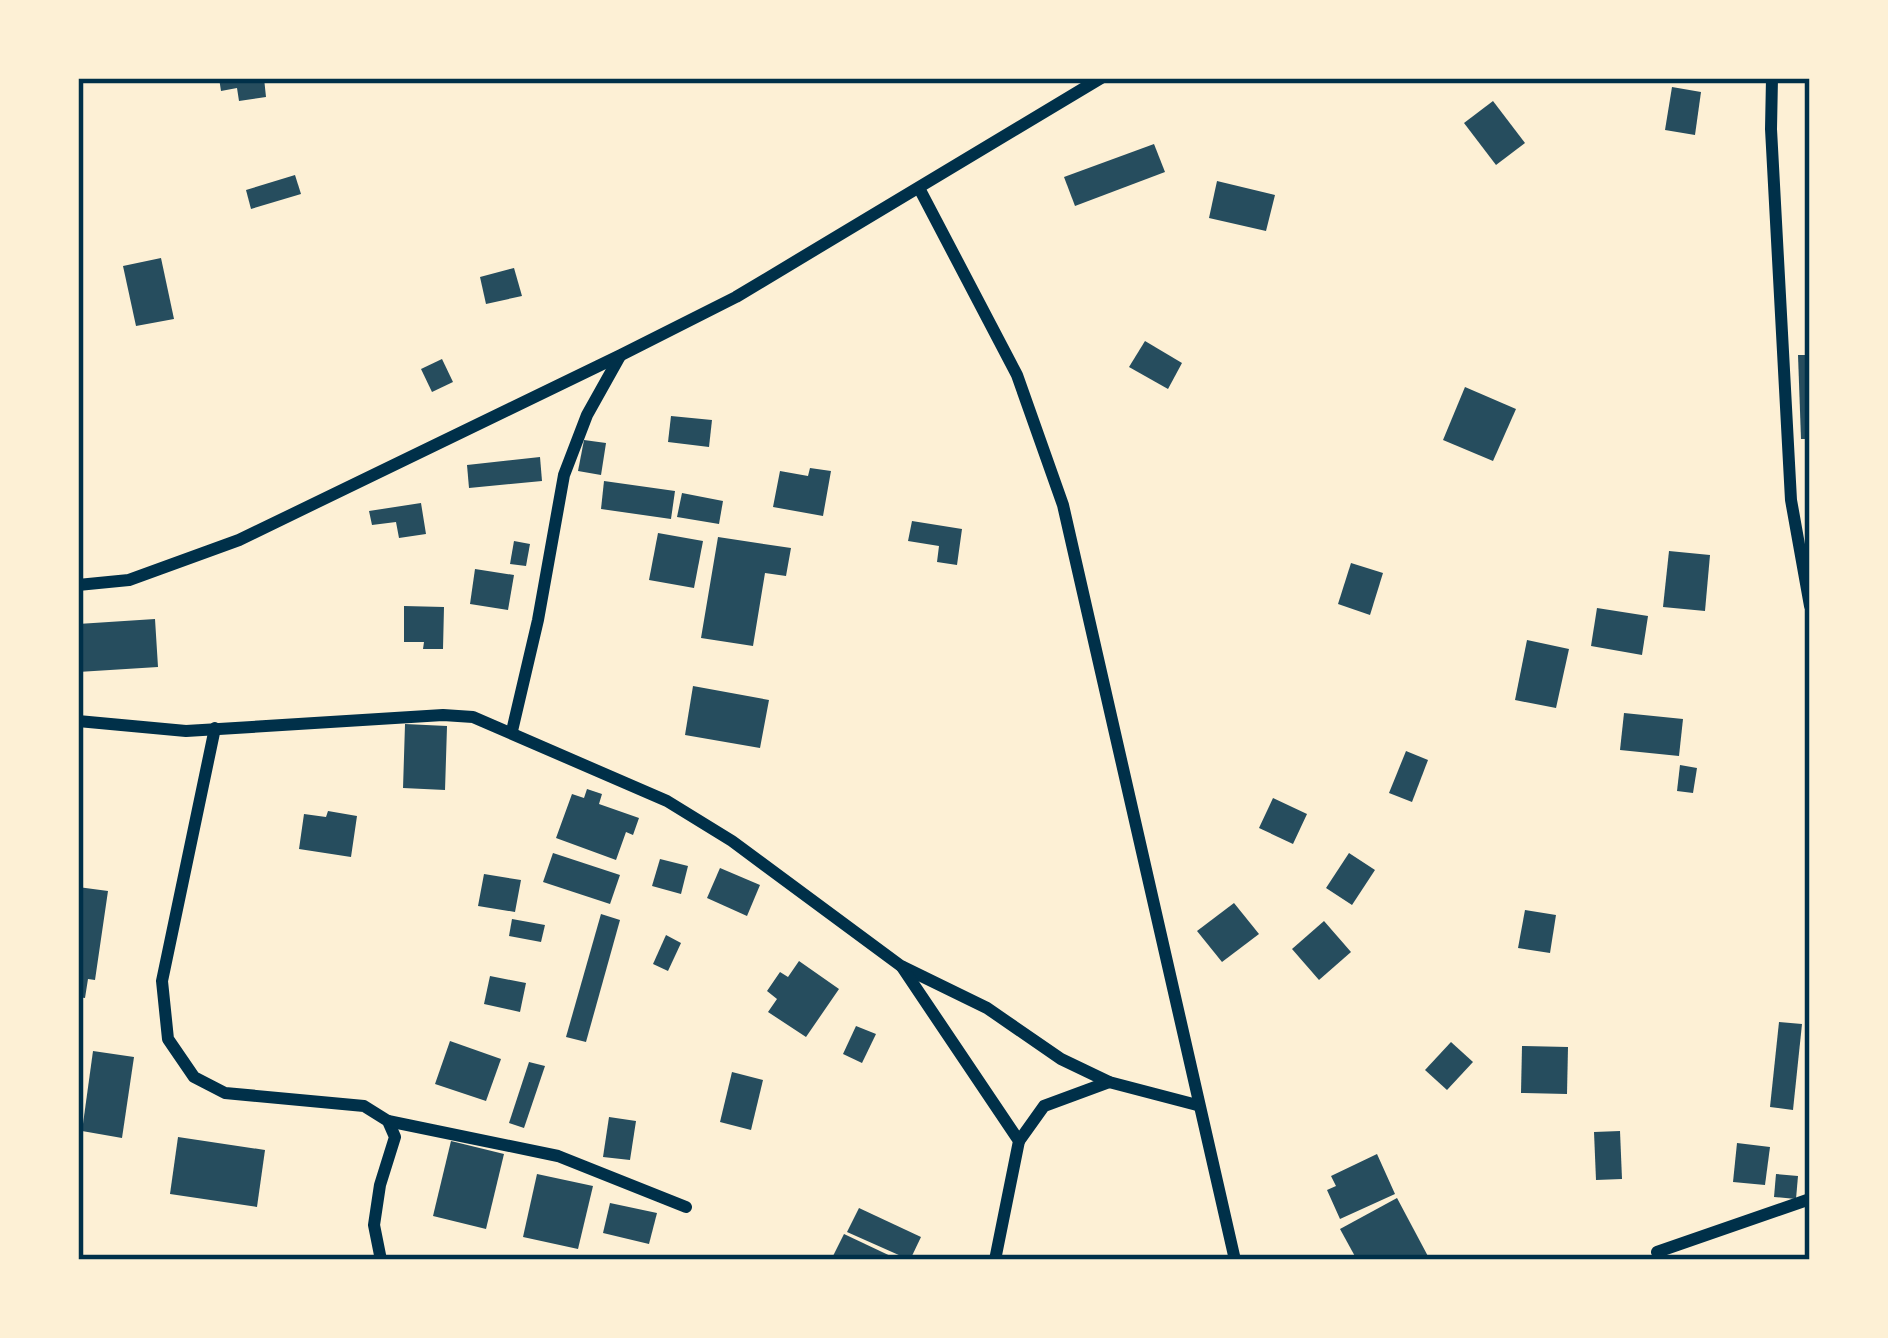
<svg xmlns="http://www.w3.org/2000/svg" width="1888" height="1338" font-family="'Noto Sans',sans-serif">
<rect width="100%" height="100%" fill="#fdf0d5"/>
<g fill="#264d5e">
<path d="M219,78H264L266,97L239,101L237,88L221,91Z"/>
<path d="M1672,87L1701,92L1695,135L1665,130Z"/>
<path d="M1493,101L1525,143L1496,165L1464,123Z"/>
<path d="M1154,144L1165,172L1075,206L1064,177Z"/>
<path d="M295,175L301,194L251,209L246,190Z"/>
<path d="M1217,181L1275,195L1266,231L1209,218Z"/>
<path d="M161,258L174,319L136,326L123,266Z"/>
<path d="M514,268L522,296L486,304L480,277Z"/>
<path d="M1145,341L1182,363L1168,389L1129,367Z"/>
<path d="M1798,355H1810V439H1801Z"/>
<path d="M442,359L453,382L432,392L421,369Z"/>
<path d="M1465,387L1516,409L1493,461L1443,440Z"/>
<path d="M671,416L712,420L709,447L668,442Z"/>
<path d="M584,440L606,443L601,475L578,471Z"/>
<path d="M540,457L542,481L469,488L467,465Z"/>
<path d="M810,468L831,471L823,516L773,507L780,471L808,476Z"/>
<path d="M604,481L675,491L671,519L601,509Z"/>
<path d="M682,493L723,501L719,524L677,517Z"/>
<path d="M421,503L426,534L399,538L396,522L372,525L369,511Z"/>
<path d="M912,521L962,529L957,565L937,562L939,546L908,541Z"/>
<path d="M658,533L703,541L694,588L649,580Z"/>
<path d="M718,537L791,548L786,576L765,573L753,646L701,638Z"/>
<path d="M514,541L530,544L526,566L510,564Z"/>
<path d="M1669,551L1710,555L1705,611L1663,607Z"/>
<path d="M1351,563L1383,573L1370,615L1338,604Z"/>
<path d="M475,569L514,575L508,610L470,604Z"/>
<path d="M404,606L444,607L443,649H423L424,642H404Z"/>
<path d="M1597,608L1648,616L1642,655L1591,646Z"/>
<path d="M155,619L158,667L78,672V624Z"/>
<path d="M1527,640L1569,649L1556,708L1515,700Z"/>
<path d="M693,686L769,700L760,748L685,735Z"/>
<path d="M1624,713L1683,719L1679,756L1620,750Z"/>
<path d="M405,724L447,726L445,790L403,788Z"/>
<path d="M1406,751L1428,760L1412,802L1389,793Z"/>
<path d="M1680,765L1697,768L1693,793L1677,791Z"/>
<path d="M587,789L602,794L599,804L639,818L633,835L626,832L616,860L556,838L572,794L584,798Z"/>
<path d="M1273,798L1307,814L1293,844L1259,828Z"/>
<path d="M328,811L357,816L351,857L299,849L304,814L326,817Z"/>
<path d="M553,853L620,875L610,904L543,882Z"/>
<path d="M1349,853L1375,870L1352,905L1326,888Z"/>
<path d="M660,859L688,866L681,894L652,886Z"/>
<path d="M720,868L760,885L747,916L707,898Z"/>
<path d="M484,874L521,880L515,912L478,906Z"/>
<path d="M78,887L108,891L95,980L88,979L85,998L78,997Z"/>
<path d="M1234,903L1259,934L1222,962L1197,931Z"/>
<path d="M1525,910L1556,915L1550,953L1518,948Z"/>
<path d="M601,914L620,920L586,1042L566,1037Z"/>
<path d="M512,919L545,925L541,942L509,936Z"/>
<path d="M1324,921L1351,952L1319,980L1292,949Z"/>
<path d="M666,935L681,943L668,971L653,964Z"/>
<path d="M799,961L839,989L806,1037L768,1012L777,999L767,991L780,972L788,977Z"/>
<path d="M490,976L526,983L520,1012L484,1004Z"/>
<path d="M1779,1022L1802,1024L1793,1110L1770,1107Z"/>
<path d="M856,1026L876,1034L862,1063L843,1054Z"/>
<path d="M450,1041L501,1059L486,1101L435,1084Z"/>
<path d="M1451,1042L1473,1062L1447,1090L1425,1070Z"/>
<path d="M1522,1046L1568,1047L1567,1094L1521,1093Z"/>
<path d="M93,1051L134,1057L122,1138L82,1131Z"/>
<path d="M529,1062L545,1066L524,1128L509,1123Z"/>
<path d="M732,1072L763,1080L751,1130L720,1122Z"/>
<path d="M609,1117L636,1121L630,1160L603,1157Z"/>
<path d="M1620,1131L1622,1179L1596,1180L1594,1132Z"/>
<path d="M178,1137L265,1150L257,1207L170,1194Z"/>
<path d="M451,1141L504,1154L486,1229L433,1216Z"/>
<path d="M1737,1143L1770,1147L1765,1185L1733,1182Z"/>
<path d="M1377,1154L1395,1194L1340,1219L1327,1190L1336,1186L1331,1176Z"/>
<path d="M537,1174L593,1186L578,1249L523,1237Z"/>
<path d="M1776,1174L1798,1176L1796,1199L1774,1197Z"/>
<path d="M1397,1198L1430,1260H1357L1340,1229Z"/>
<path d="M610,1203L657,1213L649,1244L603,1233Z"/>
<path d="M859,1208L921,1237L910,1260L847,1232Z"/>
<path d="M844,1234L899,1260H831Z"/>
</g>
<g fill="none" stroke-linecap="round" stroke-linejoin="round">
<g stroke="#003049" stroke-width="12">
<path d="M1772,78L1771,129L1791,500L1810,606"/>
<path d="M919,188L1017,375L1063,505L1235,1260"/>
<path d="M78,585L129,580L239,540L621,355L736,297L1101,78"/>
<path d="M78,721L186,731L443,715L473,717L667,801L732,841L901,966L987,1008L1061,1059L1109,1082L1197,1105"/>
<path d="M215,728L162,981L168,1039L194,1077L225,1093L364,1106L388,1121L395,1137L380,1185L374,1225L381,1260"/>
<path d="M512,731L538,620L564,475L587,415L620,356"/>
<path d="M902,967L1019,1141L995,1260"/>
<path d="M388,1121L558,1156L686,1207"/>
<path d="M1019,1141L1044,1106L1109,1082"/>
<path d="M1657,1252L1810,1199"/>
</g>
</g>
<rect width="1888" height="1338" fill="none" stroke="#fdf0d5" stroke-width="162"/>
<rect x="81" y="81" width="1726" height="1176" fill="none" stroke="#003049" stroke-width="4.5"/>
</svg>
